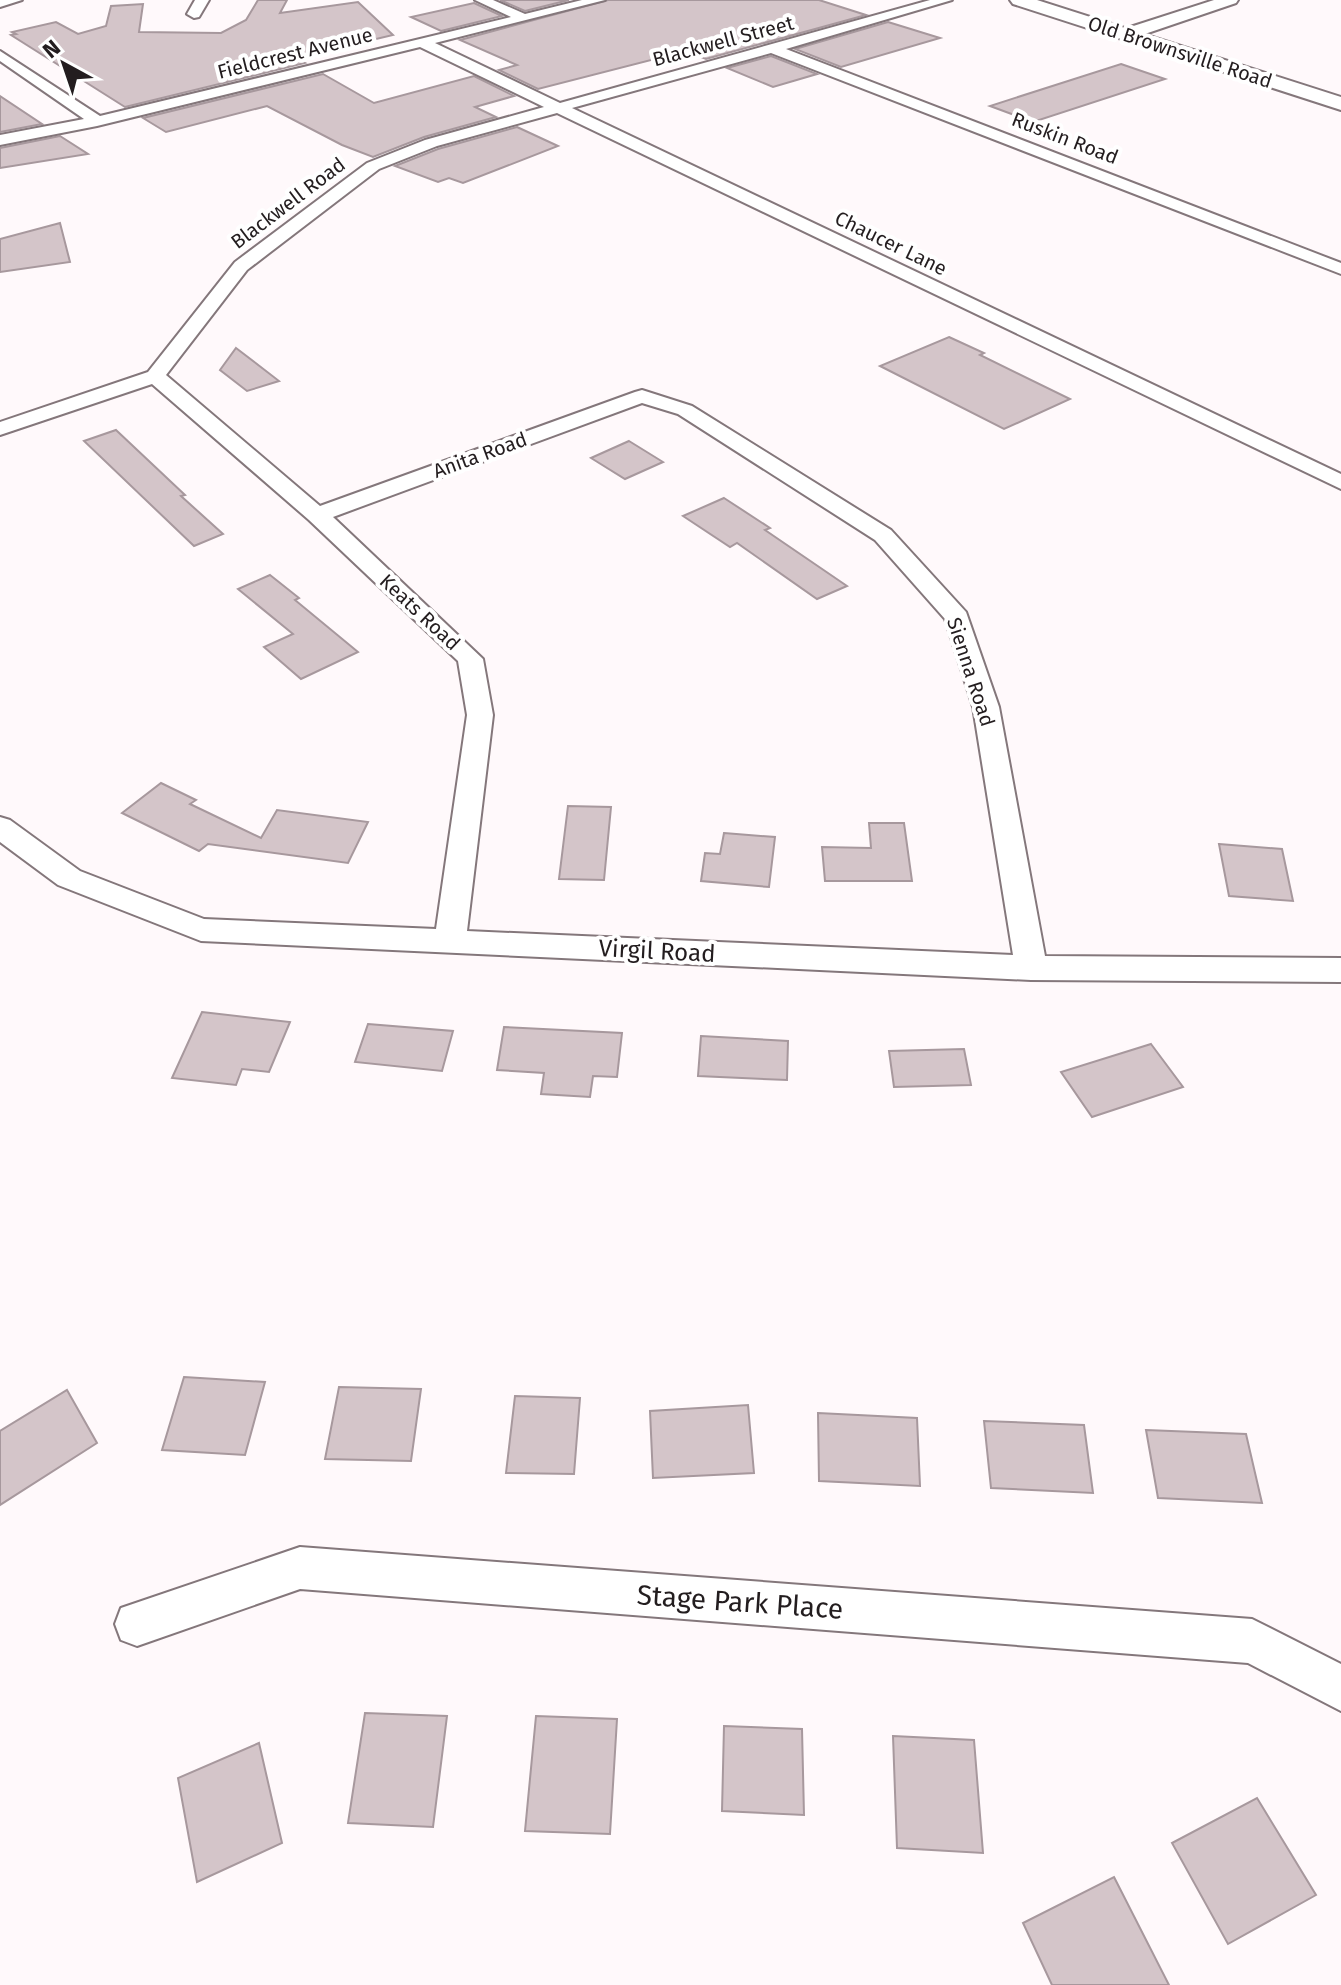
<svg xmlns="http://www.w3.org/2000/svg" width="1341" height="1985" font-family="'Fira Sans',sans-serif">
<rect width="100%" height="100%" fill="#fff9fb"/>
<g fill="#d4c5c9" stroke="#a7989d" stroke-width="2">
<path d="M258,0H287L280,13L358,2L393,35L296,58L305,63L125,107L11,35L16,34L12,32L56,22L78,34L106,26L111,6L143,4L139,32L221,33L246,20Z"/>
<path d="M500,0H569L525,11Z"/>
<path d="M608,0H819L866,15L706,59L686,51L538,89L499,70L517,65L460,40Z"/>
<path d="M474,3L502,16L441,31L411,17Z"/>
<path d="M888,22L940,38L841,67L795,49Z"/>
<path d="M771,56L817,74L773,87L727,68Z"/>
<path d="M1121,64L1165,79L1033,122L990,106Z"/>
<path d="M323,74L374,103L474,76L514,96L475,107L496,117L424,137L373,157L342,145L267,106L166,132L143,118Z"/>
<path d="M0,96L42,124L0,132Z"/>
<path d="M517,127L558,146L463,183L449,178L438,182L395,166L438,149Z"/>
<path d="M60,136L88,154L0,168V148Z"/>
<path d="M60,223L70,262L0,272V239Z"/>
<path d="M949,337L984,353L980,355L1070,399L1004,429L880,366Z"/>
<path d="M236,348L279,381L247,391L220,370Z"/>
<path d="M116,430L185,495L181,496L223,534L194,546L84,441Z"/>
<path d="M629,441L663,462L625,479L591,458Z"/>
<path d="M724,498L770,528L765,530L847,586L817,599L737,543L730,547L683,516Z"/>
<path d="M270,575L299,598L295,600L358,652L301,679L264,647L293,634L238,589Z"/>
<path d="M161,783L196,800L190,804L261,838L277,810L368,822L348,863L208,844L199,851L122,813Z"/>
<path d="M568,806L611,807L604,880L559,879Z"/>
<path d="M869,823H904L912,881H825L822,847L871,848Z"/>
<path d="M724,833L775,837L769,887L701,881L705,853L720,854Z"/>
<path d="M1219,844L1282,849L1293,901L1229,896Z"/>
<path d="M202,1012L290,1022L269,1072L242,1069L236,1085L172,1078Z"/>
<path d="M368,1024L453,1031L442,1071L355,1062Z"/>
<path d="M504,1027L622,1033L617,1077L593,1076L590,1097L541,1094L544,1073L497,1070Z"/>
<path d="M701,1036L788,1041L787,1080L698,1076Z"/>
<path d="M1151,1044L1183,1087L1092,1117L1061,1072Z"/>
<path d="M964,1049L971,1085L894,1087L889,1051Z"/>
<path d="M184,1377L265,1382L245,1455L162,1450Z"/>
<path d="M339,1387L421,1389L411,1461L325,1459Z"/>
<path d="M67,1390L97,1443L0,1505V1431Z"/>
<path d="M515,1396L580,1398L574,1474L506,1473Z"/>
<path d="M748,1405L754,1473L653,1478L650,1411Z"/>
<path d="M818,1413L917,1418L920,1486L819,1481Z"/>
<path d="M984,1421L1084,1425L1093,1493L991,1488Z"/>
<path d="M1146,1430L1246,1434L1262,1503L1158,1498Z"/>
<path d="M365,1713L447,1716L433,1827L348,1823Z"/>
<path d="M536,1716L617,1719L610,1834L525,1831Z"/>
<path d="M724,1726L802,1729L804,1815L722,1811Z"/>
<path d="M893,1736L974,1740L983,1853L897,1848Z"/>
<path d="M259,1743L282,1843L197,1882L178,1778Z"/>
<path d="M1257,1798L1316,1895L1228,1944L1172,1843Z"/>
<path d="M1114,1877L1169,1985H1052L1023,1923Z"/>
</g>
<g fill="none" stroke-linecap="round" stroke-linejoin="round">
<g stroke="#84777b" stroke-width="4">
<g id="minor">
<path d="M0,0H22L0,7Z"/>
<path d="M195,0H209L199,17L194,18L187,14Z"/>
<path d="M475,0H493L525,14L582,0H605L435,43L560,103L930,0H952L786,49L1341,263V274L771,53L572,108L1341,474V489L557,113L437,146L379,169L247,270L166,375L320,506L635,392L642,390L692,406L891,530L966,612L999,707L1045,956L1341,958V982L1031,980L201,941L58,885L0,842V817L10,820L80,871L204,919L436,929L467,715L458,661L309,520L152,384L0,435V422L148,372L235,262L367,163L425,140L544,107L420,47L97,126L0,145V135L84,119L0,61V51L100,116L511,17ZM642,403L678,414L875,540L945,619L973,707L1013,955L467,931L493,715L483,659L333,517Z"/>
<path d="M300,1547L1252,1619L1341,1664V1711L1248,1663L300,1589L137,1646L121,1640L115,1624L121,1608Z"/>
</g>
</g>
<g stroke="#84777b" stroke-width="4">
<path id="tertiary" d="M1214,0H1238L1236,3L1133,38H1121L1118,34L1121,30Z"/>
</g>
<g stroke="#84777b" stroke-width="4">
<path id="secondary" d="M1010,0H1037L1341,97V110L1013,4Z"/>
</g>
<use href="#minor" fill="#fff" fill-rule="evenodd"/>
<use href="#tertiary" fill="#fff" fill-rule="evenodd"/>
<use href="#secondary" fill="#fff" fill-rule="evenodd"/>
</g>
<g text-anchor="middle" dominant-baseline="central" stroke-width="8" stroke-linejoin="round" paint-order="stroke">
<g font-size="20" fill="#231d1f" stroke="#fff">
<text transform="translate(723 41) rotate(-15)">Blackwell Street</text>
<text transform="translate(1180 52) rotate(18)">Old Brownsville Road</text>
<text transform="translate(295 53) rotate(-14)">Fieldcrest Avenue</text>
<text transform="translate(1065 138) rotate(21)">Ruskin Road</text>
<text transform="translate(288 203) rotate(-37)">Blackwell Road</text>
<text transform="translate(891 243) rotate(26)">Chaucer Lane</text>
<text transform="translate(480 455) rotate(-20)">Anita Road</text>
<text transform="translate(420 612) rotate(43)">Keats Road</text>
<text transform="translate(971 672) rotate(72)">Sienna Road</text>
</g>
<g font-size="24" fill="#231d1f" stroke="#fff">
<text transform="translate(657 951) rotate(3)">Virgil Road</text>
</g>
<g font-size="28" fill="#231d1f" stroke="#fff">
<text transform="translate(740 1602) rotate(4)">Stage Park Place</text>
</g>
</g>
<g transform="translate(64 64) rotate(320)" stroke="#ffffff" stroke-width="6" paint-order="stroke">
<path d="M0-6L14 30L0 20L-14 30Z" fill="#231d1f"/>
<text y="-12" font-size="22" font-weight="bold" text-anchor="middle" fill="#231d1f">N</text>
</g>
</svg>
